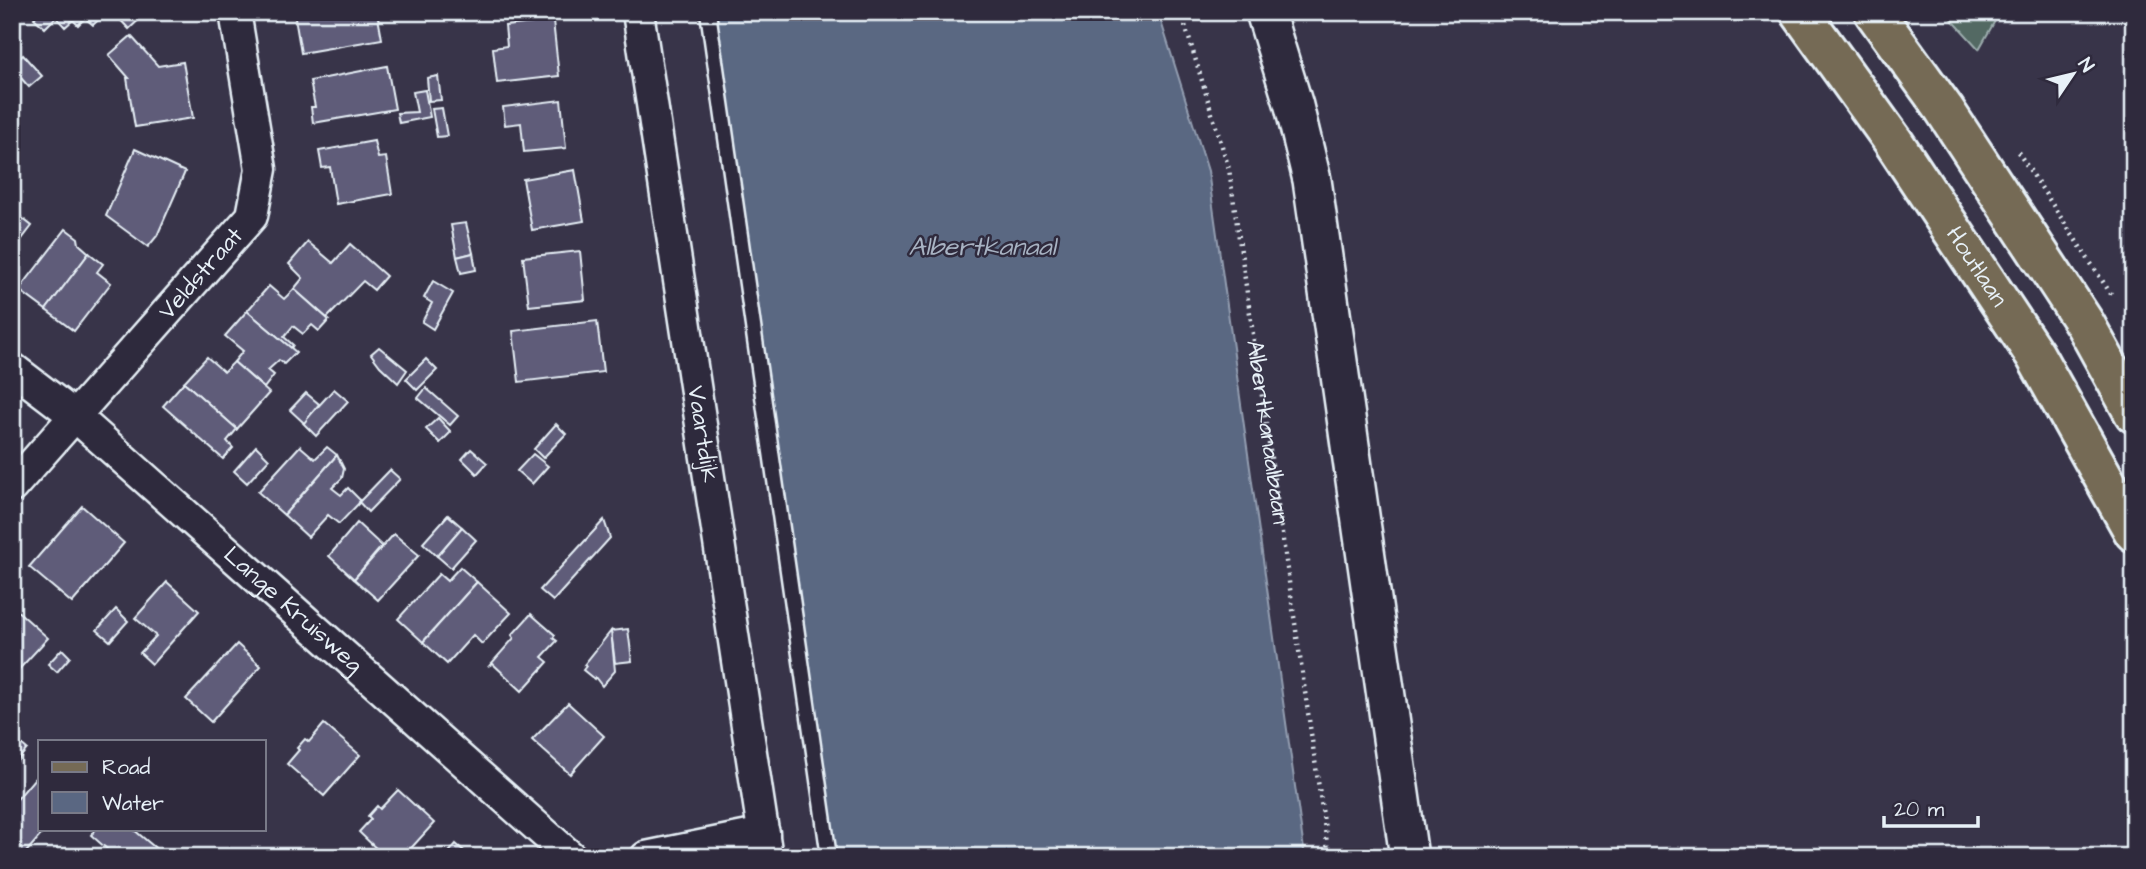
<svg xmlns="http://www.w3.org/2000/svg" width="2146" height="869" font-family="'Architects Daughter',sans-serif">
<rect width="100%" height="100%" fill="#383449"/>
<filter id="ink" filterUnits="userSpaceOnUse"><feTurbulence type="fractalNoise" baseFrequency=".0143" numOctaves="2"/><feDisplacementMap in="SourceGraphic" scale="14" xChannelSelector="R" yChannelSelector="G"/><feConvolveMatrix kernelMatrix="1 2 1 2 8 2 1 2 1" color-interpolation-filters="sRGB"/></filter>
<g filter="url(#ink)">
<path fill="#526964" stroke="#9dadae" stroke-width="2" d="M1945,12H2000L1979,49Z"/>
<path fill="#5a6782" stroke="#939eb1" stroke-width="2" d="M710,12H1158L1208,171L1305,857H835Z"/>
<g fill="#5e5b79" stroke="#e8f1f8" stroke-width="2">
<path d="M40,12H107L93,25L85,18L78,25L73,20L65,27L56,17L45,28L34,18Z"/>
<path d="M113,12H143L145,14L129,29Z"/>
<path d="M294,12H377L382,39L301,53Z"/>
<path d="M553,21L559,76L497,83L493,48L507,46L505,26Z"/>
<path d="M131,36L158,66L183,62L193,118L135,127L127,78H129L109,55Z"/>
<path d="M23,55L42,76L29,87L12,68V65Z"/>
<path d="M387,66L395,109L313,123L311,107H315L310,81Z"/>
<path d="M438,76L441,100L429,101L427,78Z"/>
<path d="M425,90L430,117L399,123L397,113L417,112L413,92Z"/>
<path d="M561,100L566,148L524,152L521,123L505,125L503,107Z"/>
<path d="M442,108L447,136L437,137L432,109Z"/>
<path d="M374,141L378,158L386,157L392,194L336,204L330,167L322,168L319,151Z"/>
<path d="M135,149L185,172L157,236L148,247L106,216Z"/>
<path d="M575,170L584,221L532,230L523,179Z"/>
<path d="M12,210L32,226L12,252Z"/>
<path d="M466,223L473,253L457,257L451,225Z"/>
<path d="M66,229L78,238L79,244L89,253L46,310L19,290Z"/>
<path d="M308,242L333,263L350,244L386,276L374,290L363,281L327,318L294,289L303,278L289,264Z"/>
<path d="M580,251L585,300L529,306L523,257Z"/>
<path d="M89,253L103,264L97,272L111,283L74,331L46,310Z"/>
<path d="M473,253L476,270L461,273L457,257Z"/>
<path d="M433,281L453,293L433,329L422,322L432,303L424,298Z"/>
<path d="M269,286L284,299L294,289L329,320L319,331L312,325L303,334L293,326L284,337L293,345L291,348L247,311Z"/>
<path d="M247,311L296,352L284,364L279,360L268,370L274,375L264,388L234,362L243,351L225,336Z"/>
<path d="M597,321L603,372L519,382L513,331Z"/>
<path d="M379,347L407,370L398,383L380,366L371,354Z"/>
<path d="M207,357L224,372L234,362L269,393L237,429L184,382Z"/>
<path d="M426,359L437,370L417,390L406,379Z"/>
<path d="M184,382L237,429L227,441L233,448L223,459L163,406Z"/>
<path d="M426,388L458,416L450,425L418,398Z"/>
<path d="M334,389L348,401L316,436L303,423Z"/>
<path d="M306,393L319,404L304,423L290,410Z"/>
<path d="M438,418L451,432L440,443L426,429Z"/>
<path d="M556,424L566,434L543,458L534,449Z"/>
<path d="M256,446L269,459L247,483L234,471Z"/>
<path d="M300,446L315,459L327,447L337,455L284,515L258,492Z"/>
<path d="M471,449L487,463L477,474L462,459Z"/>
<path d="M533,454L548,466L532,484L517,471Z"/>
<path d="M337,455L344,469L342,478L332,488L341,495L348,488L361,501L339,524L328,515L308,537L284,515Z"/>
<path d="M390,470L400,479L368,512L359,502Z"/>
<path d="M82,506L124,543L72,603L29,567Z"/>
<path d="M448,515L462,527L437,556L423,543Z"/>
<path d="M604,520L610,538L553,601L540,590Z"/>
<path d="M357,523L382,546L354,579L329,556Z"/>
<path d="M462,527L476,540L451,568L437,556Z"/>
<path d="M394,534L419,555L378,600L354,579Z"/>
<path d="M460,567L477,582L423,642L398,619L439,574L447,581Z"/>
<path d="M167,582L199,611L152,664L140,653L156,636L135,618Z"/>
<path d="M477,582L511,613L482,644L473,635L447,664L423,642Z"/>
<path d="M12,606L48,638L12,677Z"/>
<path d="M116,609L128,621L110,641L97,630Z"/>
<path d="M531,614L555,635L553,638L557,641L542,657L548,662L522,691L493,664L490,665L514,638L512,635Z"/>
<path d="M628,629L632,661L615,663L611,631Z"/>
<path d="M611,631L615,671L602,686L595,677L594,679L583,670L586,666L584,665Z"/>
<path d="M237,644L261,666L211,722L186,699Z"/>
<path d="M62,649L70,657L57,672L48,664Z"/>
<path d="M568,703L604,736L570,774L532,740Z"/>
<path d="M324,724L360,755L324,796L287,764L299,750L297,748L305,739L309,742Z"/>
<path d="M12,736L27,749L12,767Z"/>
<path d="M40,772V829H46L22,857H12V805Z"/>
<path d="M398,790L434,823L403,857H385L359,832L371,819L368,816L377,806L380,809Z"/>
<path d="M96,829H133L166,857H116L91,835Z"/>
<path d="M456,844L471,857H445Z"/>
</g>
<g fill="none" stroke-linecap="round" stroke-linejoin="round">
<g stroke="#e8f1f8" stroke-width="19">
<path id="service" d="M708,12L829,857"/>
</g>
<g stroke="#e8f1f8" stroke-width="35">
<g id="minor">
<path id="s2" d="M638,12L767,857"/>
<path id="s3" d="M12,368L75,416L571,857"/>
<path id="s4" d="M12,487L252,216L261,169L235,12"/>
<path d="M646,857L764,833"/>
</g>
</g>
<g stroke="#e8f1f8" stroke-width="42">
<path id="tertiary" d="M1265,12L1294,106L1312,180L1409,857"/>
</g>
<g stroke="#e8f1f8" stroke-width="44">
<g id="primary">
<path id="s5" d="M1800,12L1893,141L2035,355L2134,532"/>
<path d="M1874,12L1944,109L2085,324L2134,413"/>
</g>
</g>
<g stroke="#e8f1f8" stroke-width="4.5" stroke-dasharray="2 5" stroke-linecap="butt">
<path id="s1" d="M1181,12L1229,169L1329,857"/>
<path d="M2018,152L2111,294"/>
</g>
<use href="#service" stroke="#2f2a3d" stroke-width="14"/>
<use href="#minor" stroke="#2f2a3d" stroke-width="30"/>
<use href="#tertiary" stroke="#2f2a3d" stroke-width="37"/>
<use href="#primary" stroke="#756a55" stroke-width="38"/>
</g>
</g>
<g text-anchor="middle" dominant-baseline="central" stroke-width="5" stroke-linejoin="round" paint-order="stroke">
<g font-size="24" fill="#e8f1f8" stroke="#2f2a3d">
<text stroke="none"><textPath href="#s5" startOffset="310">Houtlaan</textPath></text>
<text stroke="none"><textPath href="#s4" startOffset="285">Veldstraat</textPath></text>
<text stroke="none"><textPath href="#s1" startOffset="430">Albertkanaalbaan</textPath></text>
<text stroke="none"><textPath href="#s2" startOffset="427">Vaartdijk</textPath></text>
<text stroke="none"><textPath href="#s3" startOffset="371">Lange Kruisweg</textPath></text>
</g>
<g font-size="26" font-style="italic" fill="#a8b3c3" stroke="#2f2a3d">
<text x="982" y="247">Albertkanaal</text>
</g>
</g>
<rect width="2146" height="869" fill="none" stroke="#2f2a3d" stroke-width="42"/>
<rect x="21" y="21" width="2104" height="827" fill="none" stroke="#e8f1f8" stroke-width="2.5" filter="url(#ink)"/>
<rect x="38" y="740" width="228" height="91" fill="#2f2a3d" stroke="#797a88" stroke-width="2"/>
<rect x="52" y="762" width="35" height="10" fill="#756a55" stroke="#797a88" stroke-width="2"/>
<text x="102" y="774" font-size="21" fill="#e8f1f8">Road</text>
<rect x="52" y="792" width="35" height="21" fill="#5a6782" stroke="#797a88" stroke-width="2"/>
<text x="102" y="810" font-size="21" fill="#e8f1f8">Water</text>
<g transform="translate(2073 74) rotate(55)" stroke="#2f2a3d" stroke-width="5" paint-order="stroke">
<path d="M0-5L12 26L0 18L-12 26Z" fill="#e8f1f8"/>
<text y="-10" font-size="19" font-weight="bold" text-anchor="middle" fill="#e8f1f8">N</text>
</g>
<path d="M1884 816v10h94v-10" fill="none" stroke="#e8f1f8" stroke-width="3.5"/>
<text x="1894" y="816" font-size="21" fill="#e8f1f8" stroke="#2f2a3d" stroke-width="5" paint-order="stroke">20 m</text>
</svg>
